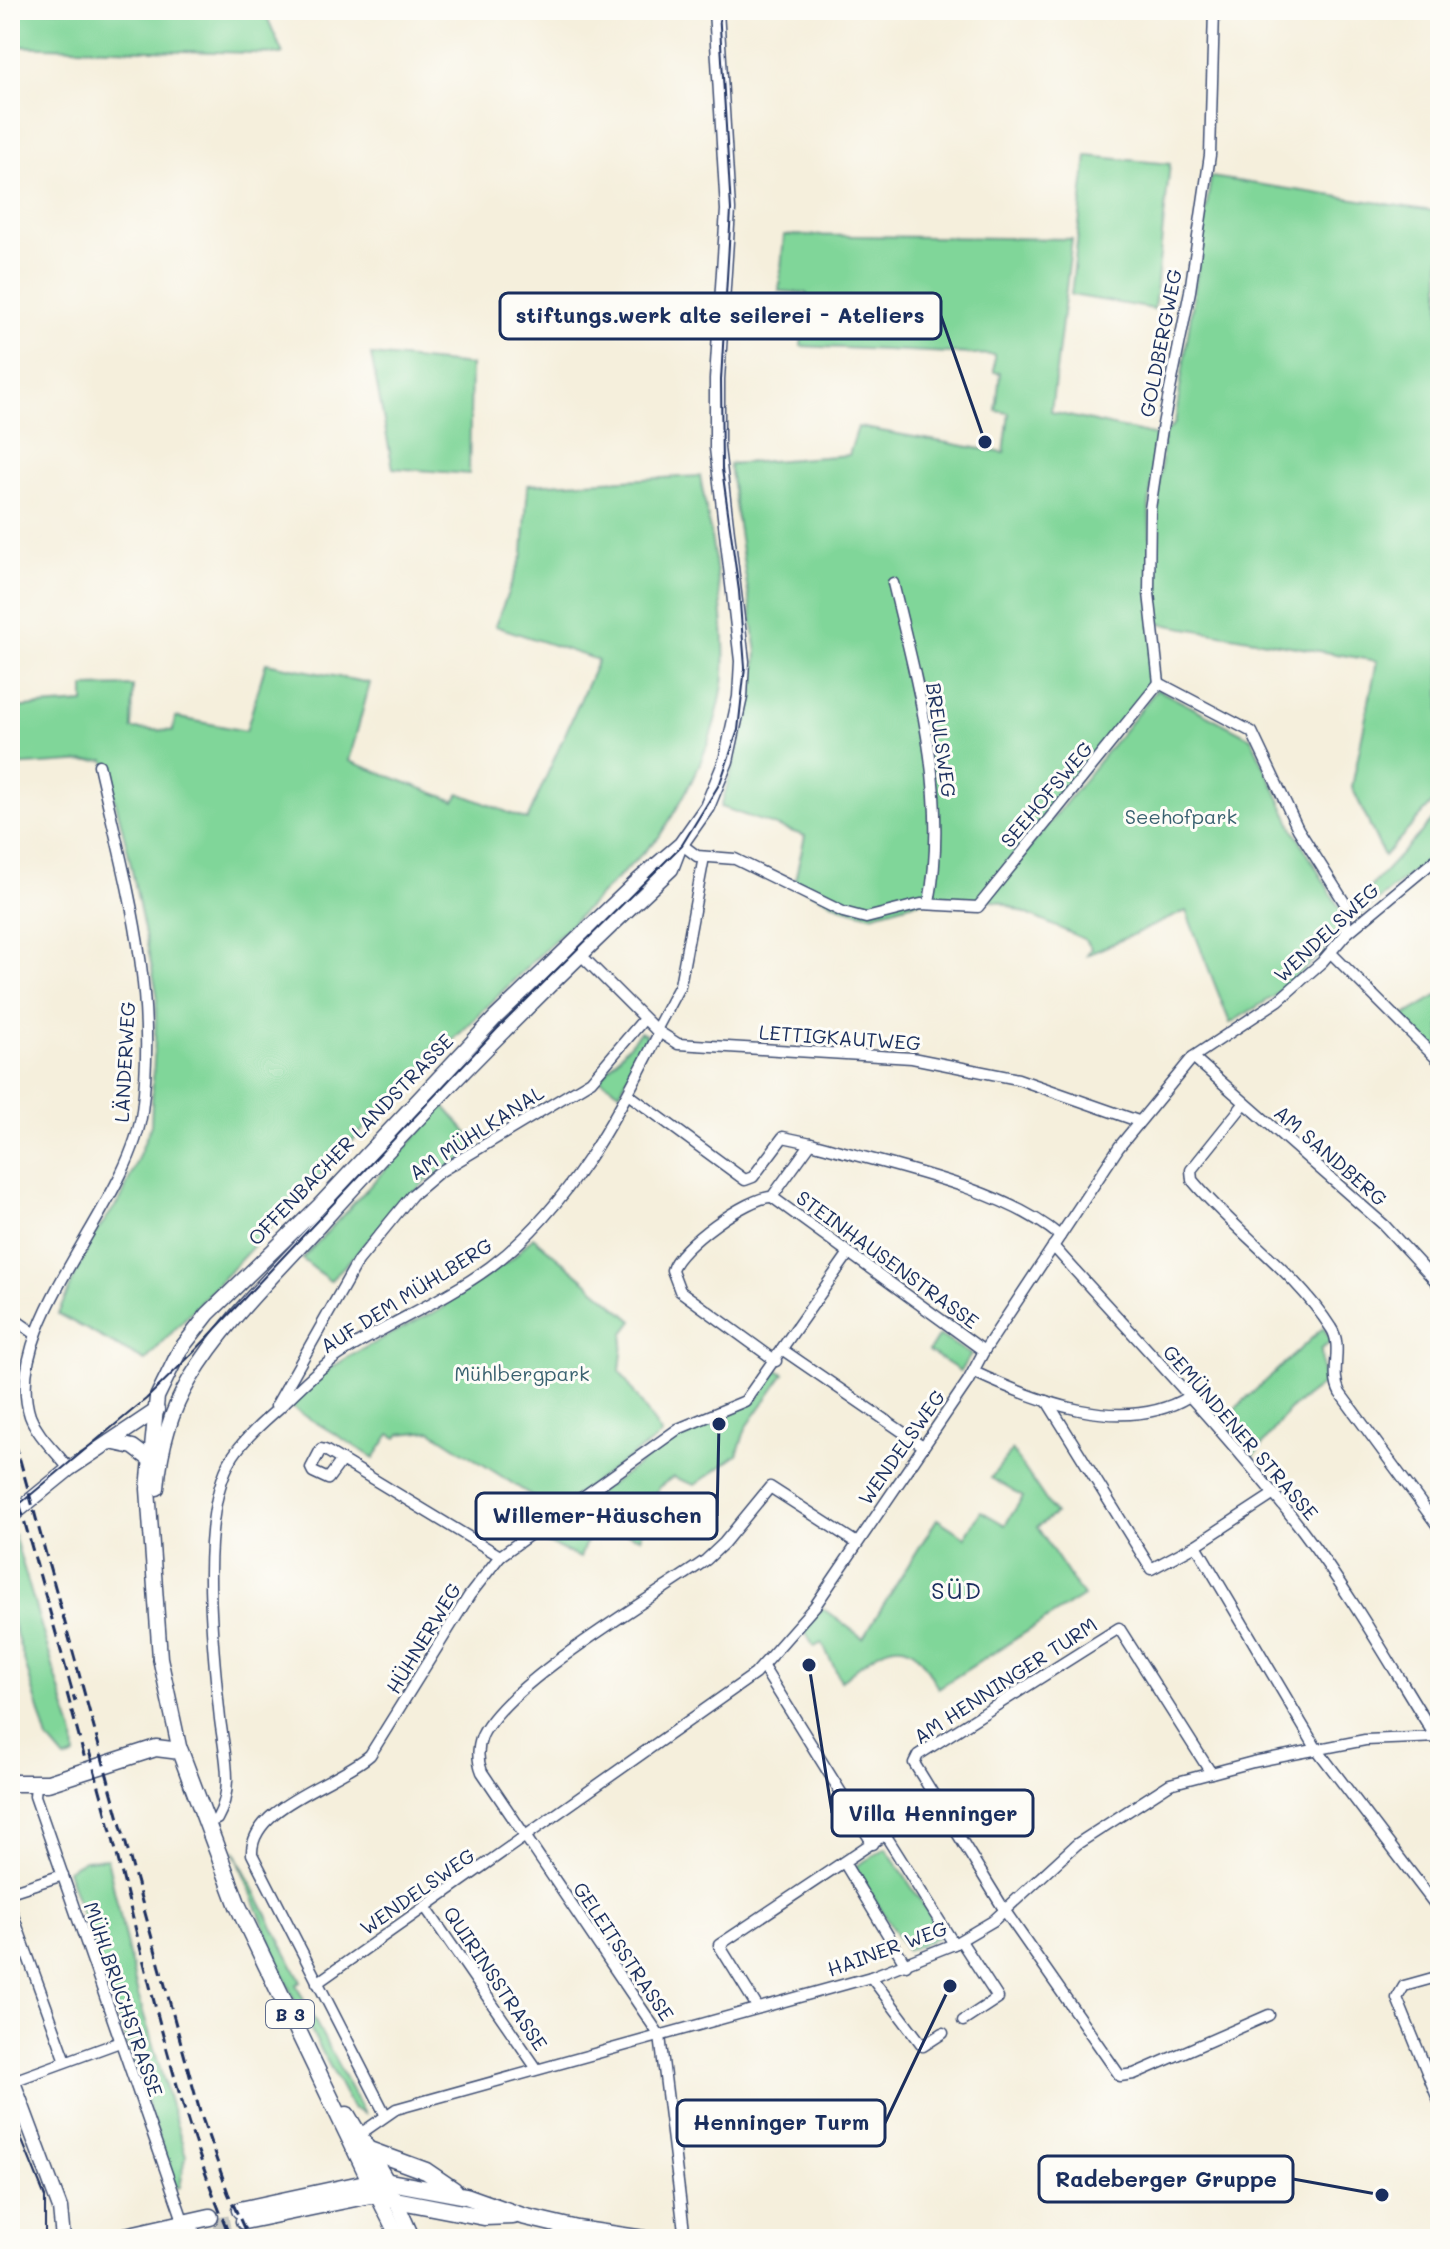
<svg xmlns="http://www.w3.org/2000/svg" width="1450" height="2249" font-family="Mali,sans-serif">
<rect width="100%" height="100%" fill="#fdfcf7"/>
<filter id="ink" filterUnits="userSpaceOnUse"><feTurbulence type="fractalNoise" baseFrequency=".0125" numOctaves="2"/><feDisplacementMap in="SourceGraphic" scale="16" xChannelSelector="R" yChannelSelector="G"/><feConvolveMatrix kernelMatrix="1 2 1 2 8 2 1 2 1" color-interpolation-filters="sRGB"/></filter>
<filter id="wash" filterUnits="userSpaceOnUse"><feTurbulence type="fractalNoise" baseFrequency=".006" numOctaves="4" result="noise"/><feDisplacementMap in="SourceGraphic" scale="32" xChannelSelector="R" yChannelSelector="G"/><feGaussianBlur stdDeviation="1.8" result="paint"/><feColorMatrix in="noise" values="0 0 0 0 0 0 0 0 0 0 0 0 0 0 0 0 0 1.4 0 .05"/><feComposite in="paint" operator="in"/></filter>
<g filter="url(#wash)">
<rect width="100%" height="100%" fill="#f5efdc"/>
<g fill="#80d699" stroke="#4e827c" stroke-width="2">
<path d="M10,10H264L283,54L10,46Z"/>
<path d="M1087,156L1170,164L1154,309L1071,295Z"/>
<path d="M1211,177L1440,212V795L1384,856L1352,787L1377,661L1156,623L1154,542L1164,434L1175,423Z"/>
<path d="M784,235L1072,239L1051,412L1157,436L1149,507L1156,684L977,903L925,900L871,915L844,908L794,884L805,836L721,807L753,696L757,653L729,464L849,455L858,427L1004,453L1009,413L996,411L1000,373L994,372V355L801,346L807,293L779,291Z"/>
<path d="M371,355L471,365L469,474L393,468Z"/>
<path d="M700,476C710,528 730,634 723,684C715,740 690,790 659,837L376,1116L145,1361L58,1314L92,1238L122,1197L151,1125L157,993L128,851L105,760L10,766V708L84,703V687L133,686L132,729L173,731L175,717L246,731L266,663L370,683L349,761L455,801L459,793L527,820L598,660L495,626L523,554L528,485Z"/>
<path d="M1157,689L1251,738L1295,832L1342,912L1340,931L1324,952L1273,997L1230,1023L1186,911L1087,955L1091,948L1084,939L1000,902L988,900Z"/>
<path d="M1440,812V850L1352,921L1349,910Z"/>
<path d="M1440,994V1055L1402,1017Z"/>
<path d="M640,1032L646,1035L647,1040L620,1092L600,1079Z"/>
<path d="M444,1106L480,1147L424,1183L330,1281L302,1259Z"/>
<path d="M533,1237L633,1321L624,1333L620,1371L662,1435L554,1510L431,1431L400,1434L397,1438L390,1434L374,1458L289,1406C314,1370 379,1341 418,1320C430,1313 440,1313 449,1302L513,1258Z"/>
<path d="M1324,1327L1330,1342L1321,1350L1323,1384L1289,1410L1253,1457L1223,1420Z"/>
<path d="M939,1335L971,1355L960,1371L929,1351Z"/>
<path d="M778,1370L784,1374L746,1428L737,1455L695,1485L673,1477L659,1487L640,1538L603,1526L588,1536L580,1558L535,1537L672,1441L756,1401Z"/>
<path d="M1012,1450L1055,1514L1037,1527L1083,1596L938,1688C932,1678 926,1665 918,1656C895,1630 859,1666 841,1681L822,1643L814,1647L804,1630L822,1608L863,1638L937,1519L965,1537L981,1511L1005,1525L1023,1497L991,1478Z"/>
<path d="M14,1535L74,1737L75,1756L65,1760L48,1740L10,1613V1538Z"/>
<path d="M886,1848L943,1935L906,1951L855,1867Z"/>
<path d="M234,1850L301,1982L296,1984L297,1987L364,2114L352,2108L291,1993Z"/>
<path d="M107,1858L138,1995L186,2156L180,2187L176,2188L67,1870L85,1860Z"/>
</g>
</g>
<g filter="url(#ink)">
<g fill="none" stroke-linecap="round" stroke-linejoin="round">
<path stroke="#c9c9c3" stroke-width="16" stroke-dasharray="16 8" stroke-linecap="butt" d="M214,2226L244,2221"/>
<g stroke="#3c4c71" stroke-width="13">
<g id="street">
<path d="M893,583C918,686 949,797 929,903"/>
<path d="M1159,683L1149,593L1150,509L1162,429L1190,291L1210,155L1214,10"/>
<path d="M1159,683L1252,732L1298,829L1346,905V934"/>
<path d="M681,844L697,856L735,859L843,912L866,918L921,904L978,907L1159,683"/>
<path d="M579,953L656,1030L678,1044L912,1058L1018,1079L1138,1121"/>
<path d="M1331,953L1440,1062"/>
<path d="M656,1030L680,985L704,857"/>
<path d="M1193,1057L1384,1225L1440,1286"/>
<path d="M628,1094L745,1180L753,1177L783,1137L811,1143"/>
<path d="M1244,1104L1191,1170L1192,1180C1235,1232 1294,1270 1331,1328C1344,1347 1329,1372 1340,1393L1440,1529"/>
<path d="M772,1197L811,1143C884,1164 1002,1187 1060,1236"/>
<path d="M772,1197C749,1196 677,1248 672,1270L680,1291L776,1361"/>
<path d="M772,1197L984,1351"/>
<path d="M1053,1246C1137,1340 1226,1431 1303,1531C1352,1596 1392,1667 1435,1736"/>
<path d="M10,1316L34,1333"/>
<path d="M783,1350L923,1446"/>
<path d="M974,1372C1036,1401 1123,1436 1188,1397"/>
<path d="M1047,1401L1151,1569L1196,1545L1274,1494"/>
<path d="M276,1406L358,1261L412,1195L438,1173L591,1081L644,1019"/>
<path d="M342,1460L328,1479L313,1472L311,1468L321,1449L325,1450L500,1556"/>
<path d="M69,1469C56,1451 38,1437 30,1416C0,1325 130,1205 142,1111C158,987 126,884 99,765"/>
<path d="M1196,1545L1316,1748L1440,1911"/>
<path d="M763,1667L873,1844"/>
<path d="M1211,1773L1119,1628L918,1755L914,1763L1005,1911L1120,2076L1134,2074L1269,2015"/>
<path d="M36,1786L35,1796L184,2223"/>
<path d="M205,1824L217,1819C235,1788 224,1753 220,1719C213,1650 196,1515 233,1456C245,1438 263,1422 279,1408C296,1391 314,1373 333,1359C383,1325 441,1303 490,1267C567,1210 617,1117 659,1033"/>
<path d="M886,1836L954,1944"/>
<path d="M845,1864L906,1965"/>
<path d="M10,1892L63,1875"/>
<path d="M10,1907L66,2061"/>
<path d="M426,1908L537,2069"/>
<path d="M961,1941L998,1998L963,2021"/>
<path d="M1440,1976L1404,1986L1397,1998L1440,2104"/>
<path d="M871,1977L923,2046L943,2033"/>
<path d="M317,1983L755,1674L815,1606L968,1381L984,1351L1119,1147L1193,1057L1279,1000L1322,962L1346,934L1440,856"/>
<path d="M758,2008L719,1945L935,1801"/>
<path d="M13,2081L120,2042"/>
<path d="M385,2114L252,1854C250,1806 337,1784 370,1755L469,1596L500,1556L678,1429L745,1401L849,1253"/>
<path d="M360,2134L396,2109L871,1977L954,1944L993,1921L1077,1844L1170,1784L1253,1762L1365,1740L1440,1737"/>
<path d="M191,2239L194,2230"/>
<path d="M434,2239H442"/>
<path d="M685,2239L660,2036L482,1772C477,1760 477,1749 482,1736C509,1681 651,1599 706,1560L724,1543L770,1487L857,1543"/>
</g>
</g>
<g stroke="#3c4c71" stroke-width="17">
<g id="secondary">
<path d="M110,1442L133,1447L149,1459"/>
<path d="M157,1488C160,1450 170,1412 190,1379C222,1325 272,1277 314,1231C427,1105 547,985 671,869L679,848"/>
<path d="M10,1517L69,1469L157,1410"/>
<path d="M180,1751L160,1658L148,1489L157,1397L180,1350L208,1314L319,1206L495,1018L640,879L681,844L707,807L726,761L740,697L742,661L717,448V379L728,210L716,10"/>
<path d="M10,2074L60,2208L63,2239"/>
<path d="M377,2195L399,2239"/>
<path d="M395,2199L413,2239"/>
</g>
</g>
<g stroke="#3c4c71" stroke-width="19">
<g id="primary">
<path d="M10,1783H48L156,1748L180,1751L238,1906L377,2195"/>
<path d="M347,2115L390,2188"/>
<path d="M369,2150L426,2171L454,2190"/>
<path d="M240,2210L379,2180L466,2196L522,2216L577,2229L644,2239"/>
<path d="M244,2221L370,2195L484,2217L513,2216"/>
<path d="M112,2239L210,2217"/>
</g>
</g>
<use href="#street" stroke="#fff" stroke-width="10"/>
<use href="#secondary" stroke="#fff" stroke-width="14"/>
<use href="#primary" stroke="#fff" stroke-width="16"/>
<g stroke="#1b2f5e" stroke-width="2">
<path d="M10,1512L146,1399L192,1354L497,1029L682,845L720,783L738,730L745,667L739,591L722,469L721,380L731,210L719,10"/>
<path d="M10,2111L45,2197V2239"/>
</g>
<g stroke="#1b2f5e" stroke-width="3" stroke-dasharray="12 6" stroke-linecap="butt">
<path d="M10,1424L200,2112L228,2193L249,2239"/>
<path d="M10,1470L75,1701"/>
<path d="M67,1693L86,1763"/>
<path d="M89,1751C136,1913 165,2083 231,2239"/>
</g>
</g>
</g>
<g text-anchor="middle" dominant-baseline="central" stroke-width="6" stroke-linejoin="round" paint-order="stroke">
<rect fill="#fdfcf7" stroke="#5f6c8c" stroke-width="2" x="266" y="2000" width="48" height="28" rx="6"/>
<g font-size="18" font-weight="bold" fill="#1b2f5e">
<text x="290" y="2014">B 3</text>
</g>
<g font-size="20" fill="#1b2f5e" stroke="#fdfcf7">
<text transform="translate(1160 343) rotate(-79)">GOLDBERGWEG</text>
<text transform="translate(942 740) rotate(82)">BREULSWEG</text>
<text transform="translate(1046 794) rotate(-50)">SEEHOFSWEG</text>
<text transform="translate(1326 932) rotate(-43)">WENDELSWEG</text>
<text transform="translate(840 1037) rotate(4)">LETTIGKAUTWEG</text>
<text transform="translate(124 1062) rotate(-87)">LÄNDERWEG</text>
<text transform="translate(476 1132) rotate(-33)">AM MÜHLKANAL</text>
<text transform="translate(350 1139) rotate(-46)">OFFENBACHER LANDSTRASSE</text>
<text transform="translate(1331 1155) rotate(41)">AM SANDBERG</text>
<text transform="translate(888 1259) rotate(36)">STEINHAUSENSTRASSE</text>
<text transform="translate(406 1295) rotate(-32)">AUF DEM MÜHLBERG</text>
<text transform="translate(1241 1432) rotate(49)">GEMÜNDENER STRASSE</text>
<text transform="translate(901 1447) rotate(-55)">WENDELSWEG</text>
<text transform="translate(423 1638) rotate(-59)">HÜHNERWEG</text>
<text transform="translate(1005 1680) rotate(-33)">AM HENNINGER TURM</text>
<text transform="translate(417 1891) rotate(-35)">WENDELSWEG</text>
<text transform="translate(887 1948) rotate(-20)">HAINER WEG</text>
<text transform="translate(624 1951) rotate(56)">GELEITSSTRASSE</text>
<text transform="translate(496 1978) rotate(56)">QUIRINSSTRASSE</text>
<text transform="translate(124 1999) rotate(71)">MÜHLBRUCHSTRASSE</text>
</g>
<g font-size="20" fill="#396170" stroke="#fdfcf7">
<text x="1181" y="816">Seehofpark</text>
<text x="522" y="1373">Mühlbergpark</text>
</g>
<g font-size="24" letter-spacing="2" fill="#1b2f5e" stroke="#fdfcf7">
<text x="957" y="1589">SÜD</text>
</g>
</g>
<path fill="none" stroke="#1b2f5e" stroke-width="3" d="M985 442L941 316M719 1424L717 1516M809 1665L832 1813M950 1986L885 2123M1382 2195L1293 2179"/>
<g fill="#1b2f5e" stroke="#fdfcf7" stroke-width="3">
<circle cx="985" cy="442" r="8"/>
<circle cx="719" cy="1424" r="8"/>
<circle cx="809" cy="1665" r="8"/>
<circle cx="950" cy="1986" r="8"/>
<circle cx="1382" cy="2195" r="8"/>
</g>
<g fill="#fdfcf7" stroke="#1b2f5e" stroke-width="3">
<rect x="500" y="293" width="441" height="46" rx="8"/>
<rect x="476" y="1493" width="241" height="46" rx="8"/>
<rect x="832" y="1790" width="201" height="46" rx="8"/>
<rect x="677" y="2100" width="208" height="46" rx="8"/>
<rect x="1039" y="2156" width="254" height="46" rx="8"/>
</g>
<g font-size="22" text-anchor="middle" font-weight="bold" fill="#1b2f5e">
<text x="720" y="323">stiftungs.werk alte seilerei - Ateliers</text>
<text x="597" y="1523">Willemer-Häuschen</text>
<text x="933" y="1821">Villa Henninger</text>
<text x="781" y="2130">Henninger Turm</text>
<text x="1166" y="2187">Radeberger Gruppe</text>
</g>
<rect width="1450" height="2249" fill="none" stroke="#fdfcf7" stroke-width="40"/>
</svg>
